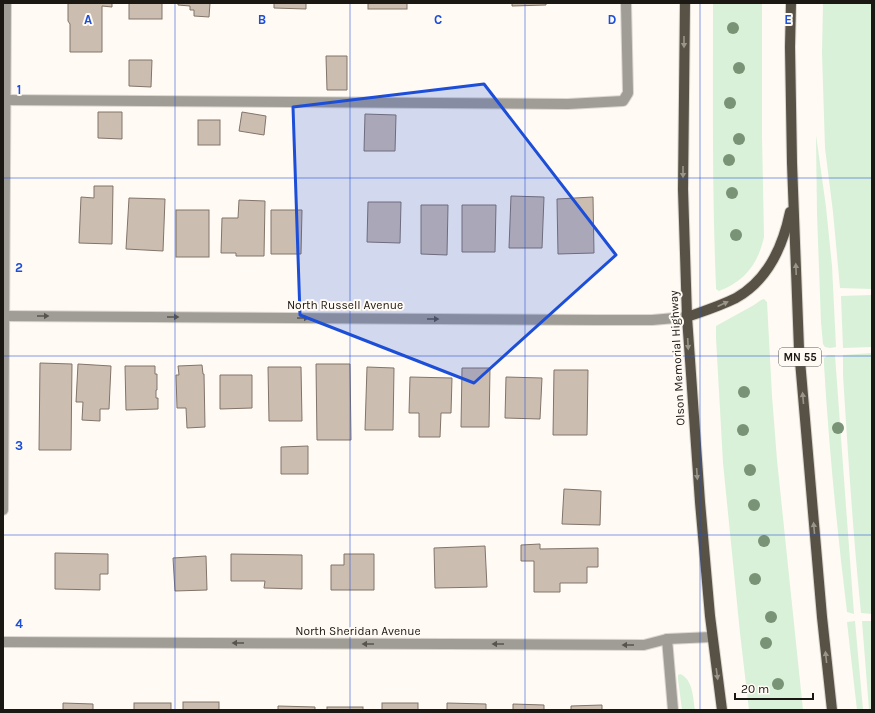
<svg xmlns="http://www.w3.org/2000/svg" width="875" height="713" font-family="Karla,sans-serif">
<rect width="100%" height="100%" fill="#fffaf4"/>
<g fill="#d9f1d8">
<path d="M713,3H762V137L764,237C758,264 745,281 719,291L716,289V287C712,192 713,98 713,3Z"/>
<path d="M823,3H872V289L840,288L833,212L825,148L822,53Z"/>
<path d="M816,135L826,207L832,266L836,347L830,348L825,347L823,344L821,322L817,214Z"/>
<path d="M872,295V347L843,348L841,296Z"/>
<path d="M764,299L767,302L772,396L777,460L803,710H749L740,633L723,463L716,338V326L754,305L761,300Z"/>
<path d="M872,353V614L861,613C853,534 848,455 843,375V355Z"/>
<path d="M828,355H835L845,493L854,614L847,612C837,530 829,448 824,365V358Z"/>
<path d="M855,621L863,710H857L847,622Z"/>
<path d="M862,621H872V710H869Z"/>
<path d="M680,674C693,679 693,698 695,710H682L678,679V675Z"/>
</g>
<g fill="#ccbdb1" stroke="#827469">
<path d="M68,3H112V7L102,6V52H70V24L68,21Z"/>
<rect x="129" y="3" width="33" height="16"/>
<path d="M178,3H210L209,17L194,16V10H190V6L178,5Z"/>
<path d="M274,3H306V9L274,8Z"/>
<rect x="368" y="3" width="39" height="6"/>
<path d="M512,3H546V5L512,6Z"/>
<path d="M326,56H347V90H327Z"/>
<path d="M129,60H152L151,87L129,86Z"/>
<path d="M98,112H122V139L98,138Z"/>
<path d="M242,112L266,116L264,135L239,131Z"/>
<path d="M365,114L396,115L395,151H364Z"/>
<rect x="198" y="120" width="22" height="25"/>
<path d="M94,186H113L112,244L79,243L81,197L94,198Z"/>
<path d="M511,196L544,197L542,248H509Z"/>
<path d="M593,197L594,253L558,254L557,199Z"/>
<path d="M129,198L165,199L163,251L126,249Z"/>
<path d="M239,200L265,201L264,256H236V253H221L222,218H238Z"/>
<path d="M368,202H401L400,243L367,242Z"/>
<path d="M421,205H448L447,255L421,254Z"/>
<path d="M462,205H496L495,252H462Z"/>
<rect x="176" y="210" width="33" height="47"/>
<path d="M271,210H302L301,254H271Z"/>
<path d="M40,363L72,364L71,450H39Z"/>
<path d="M78,364L111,366L109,409H100V421L82,420L83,402H76Z"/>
<path d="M316,364H350L351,440H317Z"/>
<path d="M202,365L203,374H204L205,427L187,428L186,408H177L176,375H179L178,366Z"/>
<path d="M125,366H155V374H157V390H156V398H158V409L126,410Z"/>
<path d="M268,367H301L302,421H269Z"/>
<path d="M367,367L394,368L393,430H365Z"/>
<path d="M462,368H490L489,427H461Z"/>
<path d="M554,370H588L587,435H553Z"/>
<path d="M220,375H252V408L220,409Z"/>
<path d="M410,377L452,378L451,413H441L440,437H419V413H409Z"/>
<path d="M506,377L542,378L540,419L505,418Z"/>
<path d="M308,446V474H281V447Z"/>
<path d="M564,489L601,491L600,525L562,524Z"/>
<path d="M540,544V549L598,548V567H587V583H560V592H534V561H521V545Z"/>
<path d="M485,546L487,587L435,588L434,548Z"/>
<path d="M55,553L108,554V574H100V590L55,589Z"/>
<path d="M231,554L302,555V589L264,588L265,581H231Z"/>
<path d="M344,554H374V590H331V565H344Z"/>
<path d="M206,556L207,590L175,591L173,558Z"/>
<rect x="183" y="702" width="36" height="8"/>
<path d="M63,703L93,704V710H63Z"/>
<rect x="134" y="703" width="37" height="7"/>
<rect x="382" y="703" width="36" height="7"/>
<path d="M447,703L486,704V710H447Z"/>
<path d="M513,704L544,705V710H513Z"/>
<path d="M602,705V710H571V706Z"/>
<path d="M278,706L315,707V710H278Z"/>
<rect x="327" y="707" width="36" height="3"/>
</g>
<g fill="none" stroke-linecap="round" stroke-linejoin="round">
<g stroke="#dbd6d0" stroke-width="12">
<g id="minor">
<path d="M3,100L568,104L623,101L628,93L626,3"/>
<path d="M3,316L598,320H652L687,317"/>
<path d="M3,510L6,3"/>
<path d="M667,639L673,710"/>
<path d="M3,642L644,645L667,639L712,637"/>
</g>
</g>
<g stroke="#dbd6d0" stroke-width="12">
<g id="major">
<path d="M685,3L683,189L687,317L700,502L710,616L722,710"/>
<path d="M791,3L790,47L792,163L799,349L822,617L832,710"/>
<path d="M687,317C704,311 720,306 736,298C768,280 783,246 790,212"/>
</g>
</g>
<use href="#minor" stroke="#a09d96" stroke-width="10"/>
<use href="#major" stroke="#575245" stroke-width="10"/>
</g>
<g fill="#799376">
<circle cx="733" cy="28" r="6"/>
<circle cx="739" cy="68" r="6"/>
<circle cx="730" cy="103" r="6"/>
<circle cx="739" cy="139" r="6"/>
<circle cx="729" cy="160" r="6"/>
<circle cx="732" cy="193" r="6"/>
<circle cx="736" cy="235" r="6"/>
<circle cx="744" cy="392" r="6"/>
<circle cx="838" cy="428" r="6"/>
<circle cx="743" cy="430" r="6"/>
<circle cx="750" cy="470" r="6"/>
<circle cx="754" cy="505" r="6"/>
<circle cx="764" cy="541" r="6"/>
<circle cx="755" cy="579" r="6"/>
<circle cx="771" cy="617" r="6"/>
<circle cx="766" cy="643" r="6"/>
<circle cx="778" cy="684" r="6"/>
</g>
<defs><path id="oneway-solid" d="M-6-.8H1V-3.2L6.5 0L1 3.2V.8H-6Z"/></defs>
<g fill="#9a958b">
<use href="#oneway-solid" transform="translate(684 42) rotate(90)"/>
<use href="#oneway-solid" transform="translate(683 172) rotate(90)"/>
<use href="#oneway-solid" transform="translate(796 269) rotate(-92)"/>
<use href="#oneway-solid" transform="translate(723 304) rotate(-25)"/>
<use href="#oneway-solid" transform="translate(688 344) rotate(87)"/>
<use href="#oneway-solid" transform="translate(803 398) rotate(-95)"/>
<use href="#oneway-solid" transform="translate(697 474) rotate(86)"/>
<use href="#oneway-solid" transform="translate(814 528) rotate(-95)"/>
<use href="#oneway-solid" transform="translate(826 657) rotate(-96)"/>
<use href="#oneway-solid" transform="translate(717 674) rotate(82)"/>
</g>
<g fill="#57534d">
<use href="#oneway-solid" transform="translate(43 316)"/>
<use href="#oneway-solid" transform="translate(173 317)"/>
<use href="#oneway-solid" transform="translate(303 318)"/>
<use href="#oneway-solid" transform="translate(433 319)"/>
<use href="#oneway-solid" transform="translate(238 643) rotate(-180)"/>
<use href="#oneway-solid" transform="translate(368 644) rotate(-180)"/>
<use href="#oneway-solid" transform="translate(498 644) rotate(-180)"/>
<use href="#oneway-solid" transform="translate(628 645) rotate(-180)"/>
</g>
<path fill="#1d4ed8" fill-opacity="0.2" stroke="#1d4ed8" stroke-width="3" stroke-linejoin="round" d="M484,84L616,255L474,383L300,315L293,107Z"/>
<path fill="none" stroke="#1d4ed8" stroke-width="1" stroke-opacity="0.55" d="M175,3V710M350,3V710M525,3V710M700,3V710M3,178H872M3,356H872M3,535H872"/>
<g text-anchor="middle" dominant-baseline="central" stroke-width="4" stroke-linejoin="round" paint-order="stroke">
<rect fill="#fffaf4" stroke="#5f5b56" stroke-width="1" x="779" y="348" width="42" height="18" rx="3"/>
<g font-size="11" font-weight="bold" fill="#1b1712">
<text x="800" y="357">MN 55</text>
</g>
<g font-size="12" fill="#1b1712" stroke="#fffaf4">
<text x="345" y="305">North Russell Avenue</text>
<text transform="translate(677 358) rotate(-93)">Olson Memorial Highway</text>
<text x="358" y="631">North Sheridan Avenue</text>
</g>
</g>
<g font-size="13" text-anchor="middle" font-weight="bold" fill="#1d4ed8" stroke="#fffaf4" stroke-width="4" stroke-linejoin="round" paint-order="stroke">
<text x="88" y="24">A</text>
<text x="262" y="24">B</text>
<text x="438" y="24">C</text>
<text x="612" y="24">D</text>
<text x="788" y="24">E</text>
<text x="19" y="94">1</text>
<text x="19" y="272">2</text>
<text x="19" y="450">3</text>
<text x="19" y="628">4</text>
</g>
<rect width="875" height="713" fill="none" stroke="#1b1712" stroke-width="8"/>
<path d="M735 693v6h78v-6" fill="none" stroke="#1b1712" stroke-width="2"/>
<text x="741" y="693" font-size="12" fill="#1b1712" stroke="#fffaf4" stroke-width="3" paint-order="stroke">20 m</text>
</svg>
